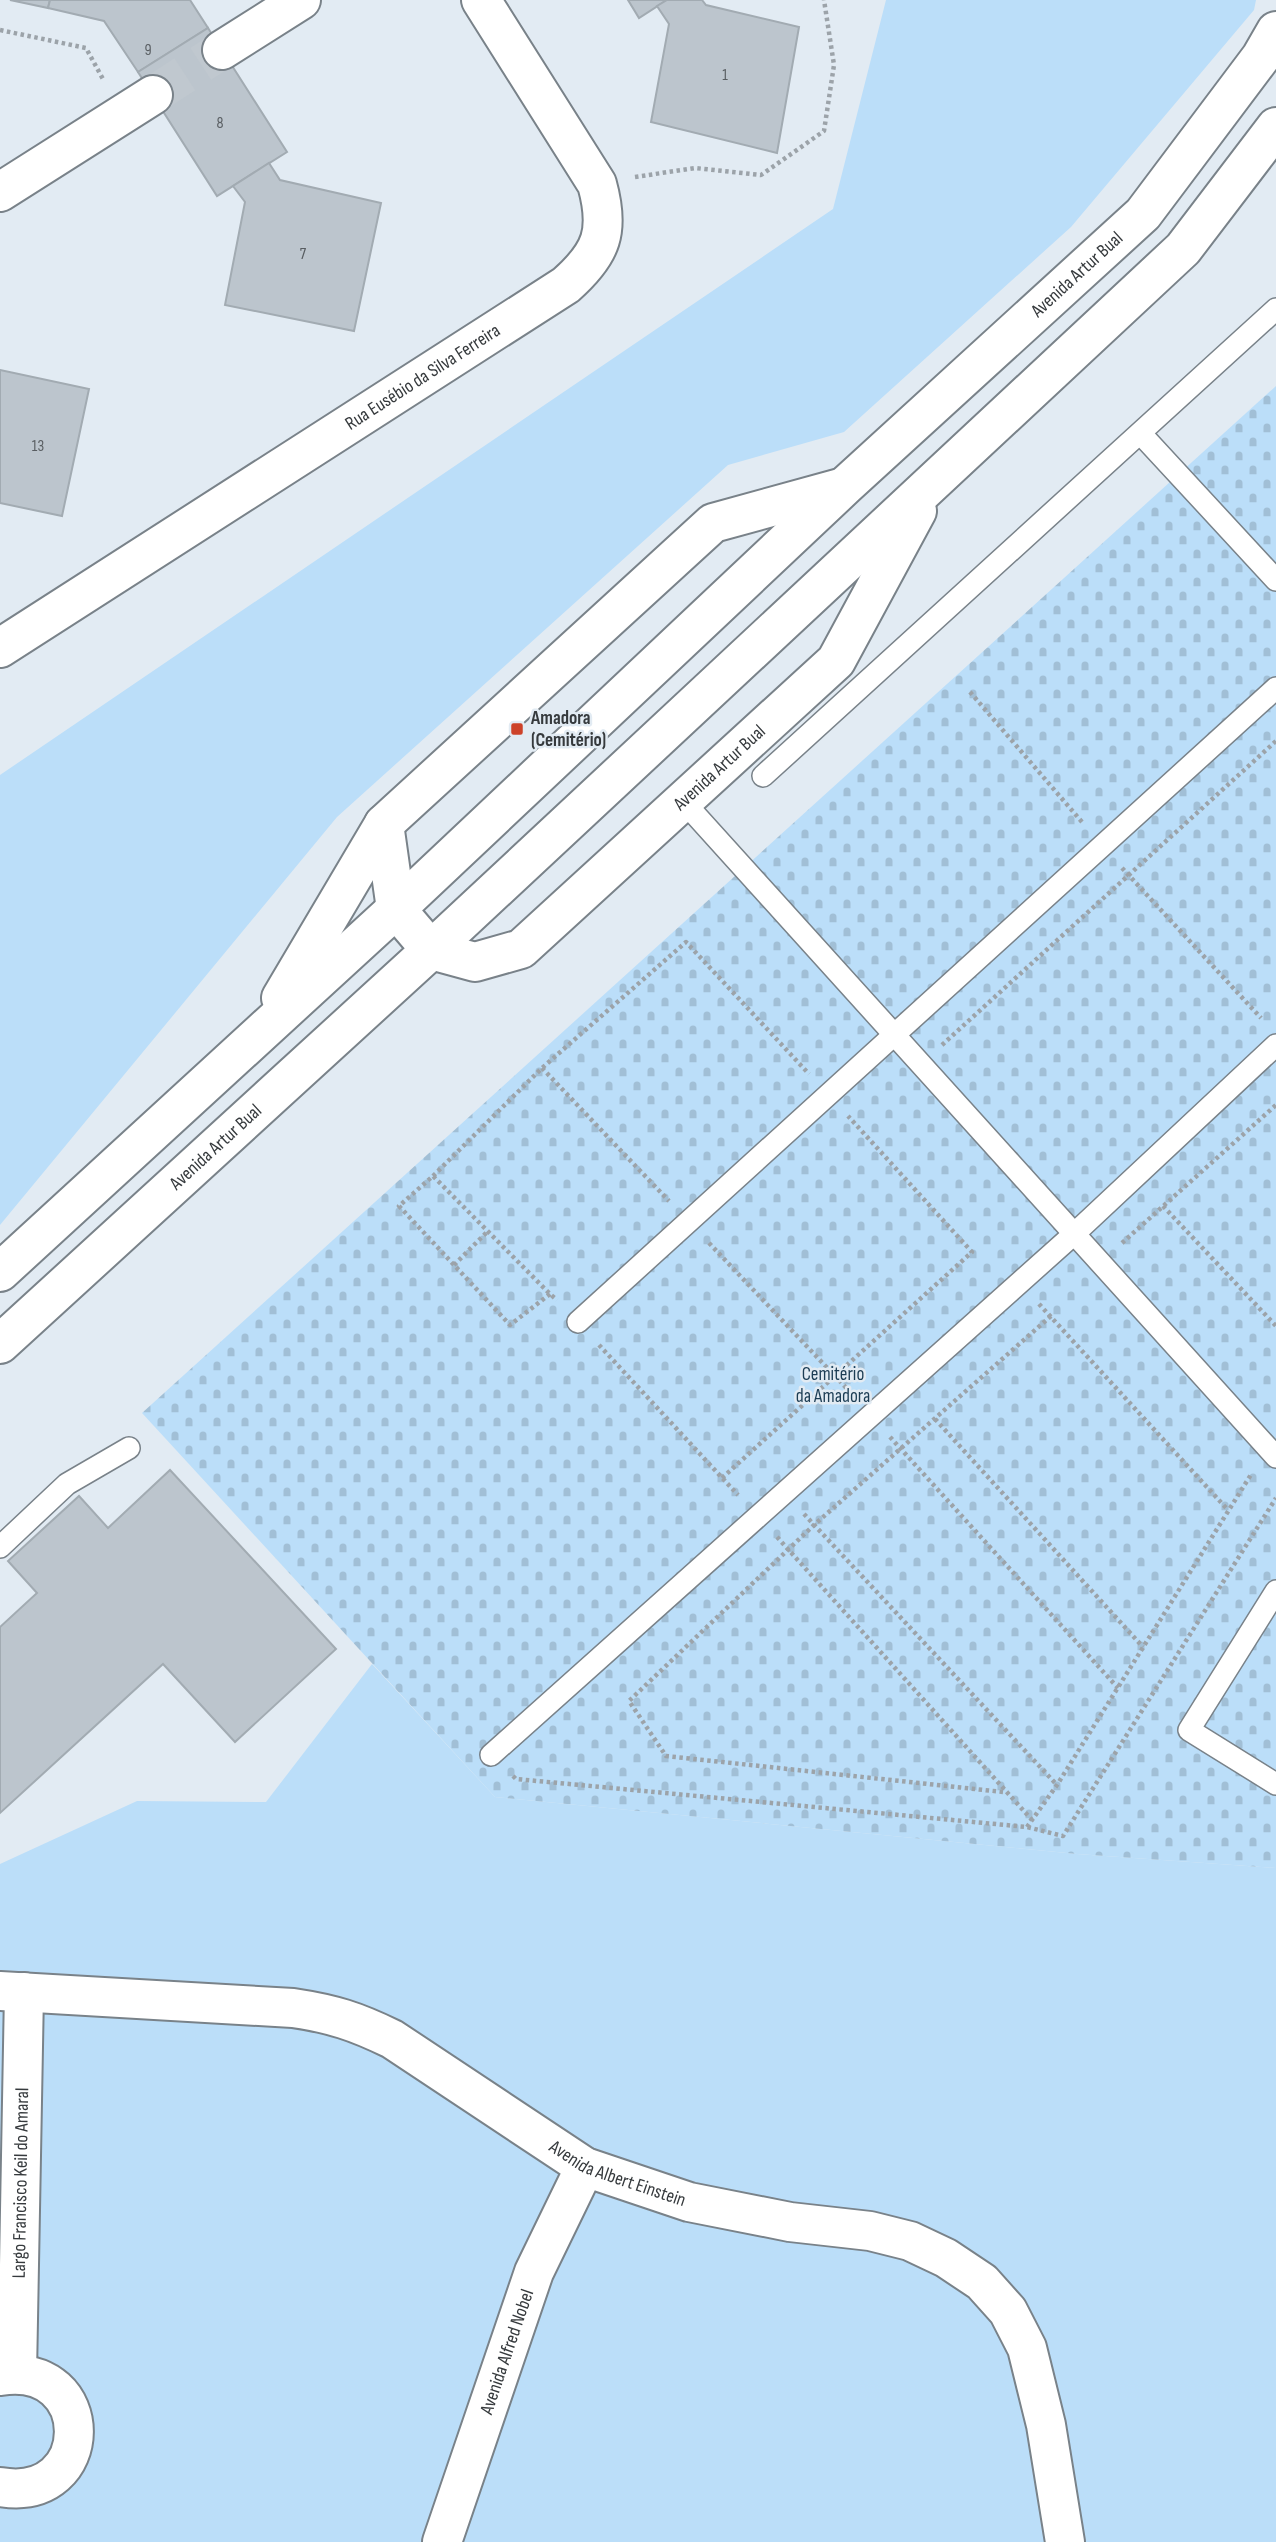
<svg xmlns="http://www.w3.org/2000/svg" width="1276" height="2542" font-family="'Sofia Sans Condensed',sans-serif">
<defs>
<pattern id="cemetery-stones" width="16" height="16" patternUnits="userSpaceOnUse" patternTransform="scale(1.75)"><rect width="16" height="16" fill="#bbdef9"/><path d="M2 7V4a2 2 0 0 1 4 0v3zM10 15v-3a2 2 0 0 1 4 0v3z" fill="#a1bfd6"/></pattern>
</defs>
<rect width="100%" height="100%" fill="#e2ebf3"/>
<g fill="#bbdef9">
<path d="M886,0H1256L1254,10L1071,227L844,432L728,465L337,817L0,1225V775L833,209Z"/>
<path d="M372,1664L495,1797L1077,1854L1276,1868V2542H0V1864L137,1801L266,1802Z"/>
</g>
<path fill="url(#cemetery-stones)" d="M1276,386V1868L1077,1854L495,1797L142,1413Z"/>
<g fill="#bcc5cd" stroke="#a2abb2" stroke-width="2">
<path d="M10,0H50L48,8Z"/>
<path d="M50,0H190L208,28L138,72L104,21L48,8Z"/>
<path d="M628,0H667L639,18Z"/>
<path d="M667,0H702L706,5L799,27L777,153L651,122L669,24L657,6Z"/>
<path d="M208,28L287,152L217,196L138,72Z"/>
<path d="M269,163L280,180L381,203L354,331L225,305L245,202L233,186Z"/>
<path d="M0,370L89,389L62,516L0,503Z"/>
<path d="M170,1470L336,1649L235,1742L163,1664L0,1813V1627L37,1593L8,1561L79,1496L108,1528Z"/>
</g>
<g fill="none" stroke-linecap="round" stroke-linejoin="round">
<path stroke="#c0c8cf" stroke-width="38" stroke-dasharray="38 19" stroke-linecap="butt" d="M153,95L222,50"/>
<g stroke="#798289" stroke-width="24">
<g id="lane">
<path d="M1141,434L1276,580"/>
<path d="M763,776L1276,309"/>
<path d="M683,801L1276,1457"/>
<path d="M578,1322L1276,688"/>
<path d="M0,1547L67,1484L129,1448"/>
<path d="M1276,1591L1189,1730L1276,1784"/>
<path d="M491,1755L1074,1234L1276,1045"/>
</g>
</g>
<g stroke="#798289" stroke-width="42">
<g id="street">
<path d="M222,50L301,0"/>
<path d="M0,192L153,95"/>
<path id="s1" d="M0,648L566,285C602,253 610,231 597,184L481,0"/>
<path id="s2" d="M0,1991L293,2008C333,2014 355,2021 392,2039L585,2167L689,2202L790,2222L870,2231L910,2241L946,2258L982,2282L1008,2311L1027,2348L1046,2425L1065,2542"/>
<path id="s3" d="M17,2374L24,1992"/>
<path d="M0,2376C99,2360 98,2504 0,2487"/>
<path id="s4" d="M442,2542L534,2272L585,2167"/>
</g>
</g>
<g stroke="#798289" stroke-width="42">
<g id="secondary">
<path id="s5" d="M384,824L396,909L431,950L475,962L521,949L836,661L917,511"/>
<path d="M281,998L384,824L713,523L840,488"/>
<path id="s6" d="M0,1272L396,909L845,486L1143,214L1261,57L1276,31"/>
<path id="s7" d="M0,1344L431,950L1183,249L1276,127"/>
</g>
</g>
<g stroke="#9ca3a9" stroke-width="4.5" stroke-dasharray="3.5 3.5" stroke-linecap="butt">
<path d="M0,30L86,48L104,81"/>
<path d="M635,177L695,168L761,175L824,131L834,65L824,0"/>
<path d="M970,692L1082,822"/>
<path d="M1122,868L1261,1018"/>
<path d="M942,1045L1276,741"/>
<path d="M542,1068L669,1201"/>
<path d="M433,1176L542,1068L686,942L809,1074"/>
<path d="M1163,1206L1276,1326"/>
<path d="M709,1243L852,1394"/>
<path d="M1122,1243L1276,1105"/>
<path d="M454,1265L488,1231"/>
<path d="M550,1294L510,1325L399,1206L433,1176L550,1294L557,1300"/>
<path d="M1039,1304L1228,1510"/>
<path d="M599,1345L738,1495"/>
<path d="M935,1419L1143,1647"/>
<path d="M890,1437L1118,1688"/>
<path d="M722,1478L972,1252L848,1116"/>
<path d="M804,1514L1057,1785"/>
<path d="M777,1537L1032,1820"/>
<path d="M513,1776L516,1779L1027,1827L1063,1836L1276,1498"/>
<path d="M1003,1792L666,1756L629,1701L814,1525L1051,1316"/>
<path d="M1027,1827L1057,1785L1252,1473"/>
</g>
<use href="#lane" stroke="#fff" stroke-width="21"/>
<use href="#street" stroke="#fff" stroke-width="38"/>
<use href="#secondary" stroke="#fff" stroke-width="38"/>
</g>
<rect fill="#cd4229" stroke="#e2ebf3" stroke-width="2.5" x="510" y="722" width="14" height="14" rx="3.5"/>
<g text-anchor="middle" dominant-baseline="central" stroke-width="5" stroke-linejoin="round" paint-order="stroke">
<g font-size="16" fill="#585d61">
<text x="148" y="50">9</text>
<text x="725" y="75">1</text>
<text x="220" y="123">8</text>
<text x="303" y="254">7</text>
<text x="38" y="446">13</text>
</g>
<g font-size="19" fill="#363a3d" stroke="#e2ebf3">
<text stroke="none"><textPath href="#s6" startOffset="1468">Avenida Artur Bual</textPath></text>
<text stroke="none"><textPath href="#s1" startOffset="502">Rua Eusébio da Silva Ferreira</textPath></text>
<text stroke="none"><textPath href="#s5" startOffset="502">Avenida Artur Bual</textPath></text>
<text stroke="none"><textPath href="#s7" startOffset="292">Avenida Artur Bual</textPath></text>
<text stroke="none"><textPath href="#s2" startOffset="662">Avenida Albert Einstein</textPath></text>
<text stroke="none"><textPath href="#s3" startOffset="191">Largo Francisco Keil do Amaral</textPath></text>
<text stroke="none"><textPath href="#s4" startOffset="201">Avenida Alfred Nobel</textPath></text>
</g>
<g font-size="19" font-weight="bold" fill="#363a3d" stroke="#e2ebf3" text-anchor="start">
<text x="531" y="718">Amadora<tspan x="531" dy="22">(Cemitério)</tspan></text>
</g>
<g font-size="19" fill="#1c3d54" stroke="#e2ebf3">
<text x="833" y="1374">Cemitério<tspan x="833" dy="22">da Amadora</tspan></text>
</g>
</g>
</svg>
